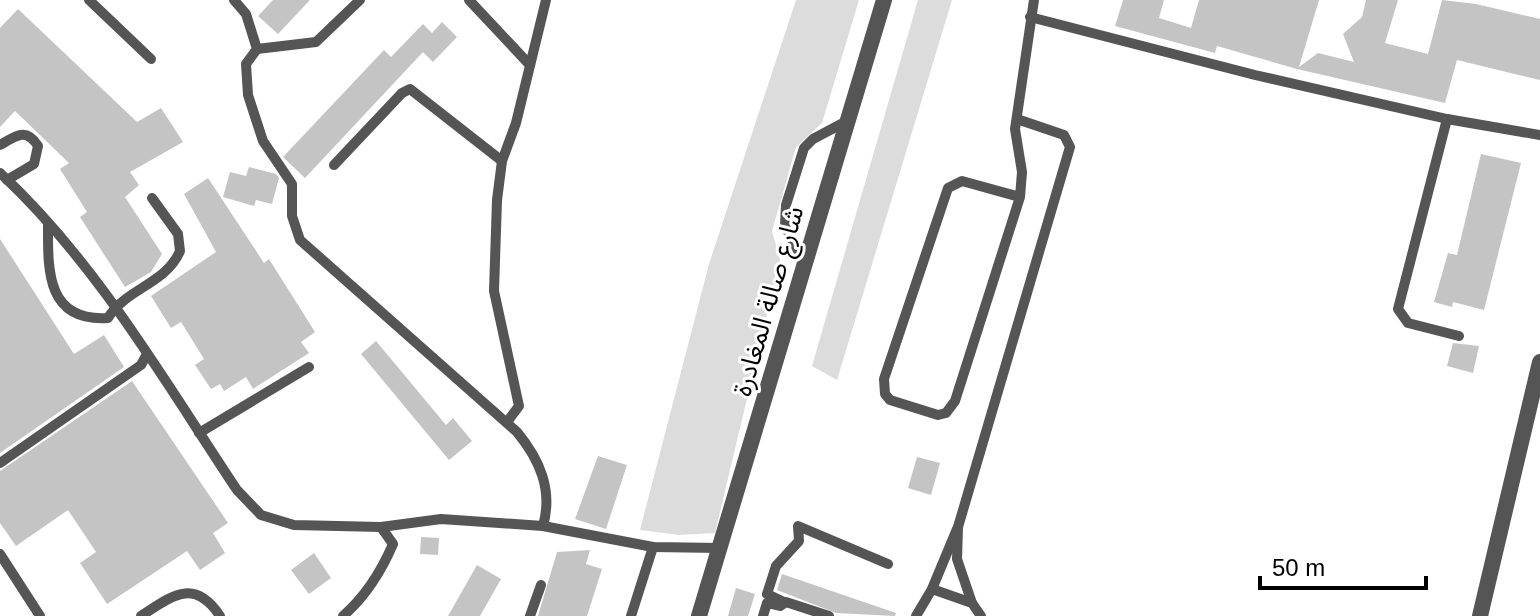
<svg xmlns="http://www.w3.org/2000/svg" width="1540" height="616" font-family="Arial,'Noto Sans Arabic',sans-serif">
<rect width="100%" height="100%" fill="#fff"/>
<g fill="#dcdcdc">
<path d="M796,0H859L822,123L796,147L772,231L780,260L715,533L679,535L640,530L709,264Z"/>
<path d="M918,0H952L837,380L812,366Z"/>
</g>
<g fill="#c4c4c4">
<path d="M273,0H310L278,34L258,16Z"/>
<path d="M1123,0H1164L1159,18L1191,28L1199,0H1319L1299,67L1318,53L1354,62L1343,34L1362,17L1366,0H1398L1385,43L1428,54L1442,0L1476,4L1540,19V80L1457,60L1445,103L1297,69L1217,46L1215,53L1115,26Z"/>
<path d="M18,9L137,122L161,108L183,142L130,172L139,185L125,197L162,254L151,272L125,287L80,217L87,212L60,169L69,163L15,111L0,127V28Z"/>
<path d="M442,22L457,37L433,62L423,52L305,178L285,159L283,157L384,50L391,57L423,24L432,33Z"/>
<path d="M1481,154L1521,163L1484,310L1453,302L1452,307L1434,302L1448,253L1457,255Z"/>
<path d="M249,167L276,174L279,178L272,204L256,200L254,206L223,197L230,172L246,176Z"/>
<path d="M208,178L264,263L269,259L315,332L301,342L309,353L253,389L246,377L224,391L220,384L211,389L195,365L204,359L181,322L171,328L151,296L216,252L184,194Z"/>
<path d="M0,239L74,354L104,335L124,367L0,453Z"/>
<path d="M376,341L446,425L453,418L472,441L449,460L361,354Z"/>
<path d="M1453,343L1479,346L1473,373L1447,366Z"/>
<path d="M132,381L228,523L213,533L225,553L200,570L187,551L107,604L80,563L96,552L68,510L16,546L0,523V471Z"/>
<path d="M598,456L627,465L606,529L575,519Z"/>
<path d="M917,457L940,463L931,495L908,488Z"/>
<path d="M421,537L439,538L438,555L420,554Z"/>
<path d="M590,550L586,564L602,569L587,616H538L557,552Z"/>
<path d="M314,553L331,578L309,594L291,570Z"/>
<path d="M477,565L501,579L480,616H448Z"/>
<path d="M782,574L896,613L895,616L836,613L777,590Z"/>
<path d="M736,588L755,594L748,616H728Z"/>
</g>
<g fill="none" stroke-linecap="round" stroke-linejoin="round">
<g stroke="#555" stroke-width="10">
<path d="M89,0L151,59"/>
<path d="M234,0L246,14L257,49L246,64L248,95L263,141L292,184V216L300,240L517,432C540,460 553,490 543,526"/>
<path d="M469,0L528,63"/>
<path d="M1030,17L1255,75L1447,119L1540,135"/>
<path d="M257,49L316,42L360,0"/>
<path d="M1447,119L1398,309L1408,323L1459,336"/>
<path d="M0,145C16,136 26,127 38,146L34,164L7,180"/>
<path d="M334,165L402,93L410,89L502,161"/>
<path d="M0,173C97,263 165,382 237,490L261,515L294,525L381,527L441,519L543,526L653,547L720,548"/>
<path d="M1020,197L962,181L948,188L884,379L885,394L890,400L938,415L946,413L955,401L1020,197L1022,172L1015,129L1034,0"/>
<path d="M48,223C48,268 45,322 108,318C125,289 166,284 180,251L178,234L152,198"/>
<path d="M804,262L785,226L786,205L804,148L813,139L845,122"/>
<path d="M507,422L519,406L494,291L497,200L502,161L516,123L546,0"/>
<path d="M199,433L309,367"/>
<path d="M0,463L141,365L147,354"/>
<path d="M0,554L40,616"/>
<path d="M932,589L972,603L981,616"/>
<path d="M784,602L767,594L776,566L799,541L798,526L888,564"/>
<path d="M972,603L957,559L958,527L1070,147L1064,135L1017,119"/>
<path d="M141,616C172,596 194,577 220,616"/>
<path d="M343,616C366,596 381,572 393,544L381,527"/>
<path d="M530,616L541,585"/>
<path d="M631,616L653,547"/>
<path d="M763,616L767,603L780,606L786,602L829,616"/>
<path d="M916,616L932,589L957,529"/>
</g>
<g stroke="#555" stroke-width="16">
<path d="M699,616L884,0"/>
<path d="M1480,616L1540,362"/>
</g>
</g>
<g text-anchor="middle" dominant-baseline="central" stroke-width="6" stroke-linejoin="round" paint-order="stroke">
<g font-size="26" fill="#000" stroke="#fff">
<text transform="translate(768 301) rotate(-74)">شارع صالة المغادرة</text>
</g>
</g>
<path d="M1260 576v12h166v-12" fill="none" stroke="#000000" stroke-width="4"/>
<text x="1272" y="576" font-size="24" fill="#000000" stroke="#ffffff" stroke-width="6" paint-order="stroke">50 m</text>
</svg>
